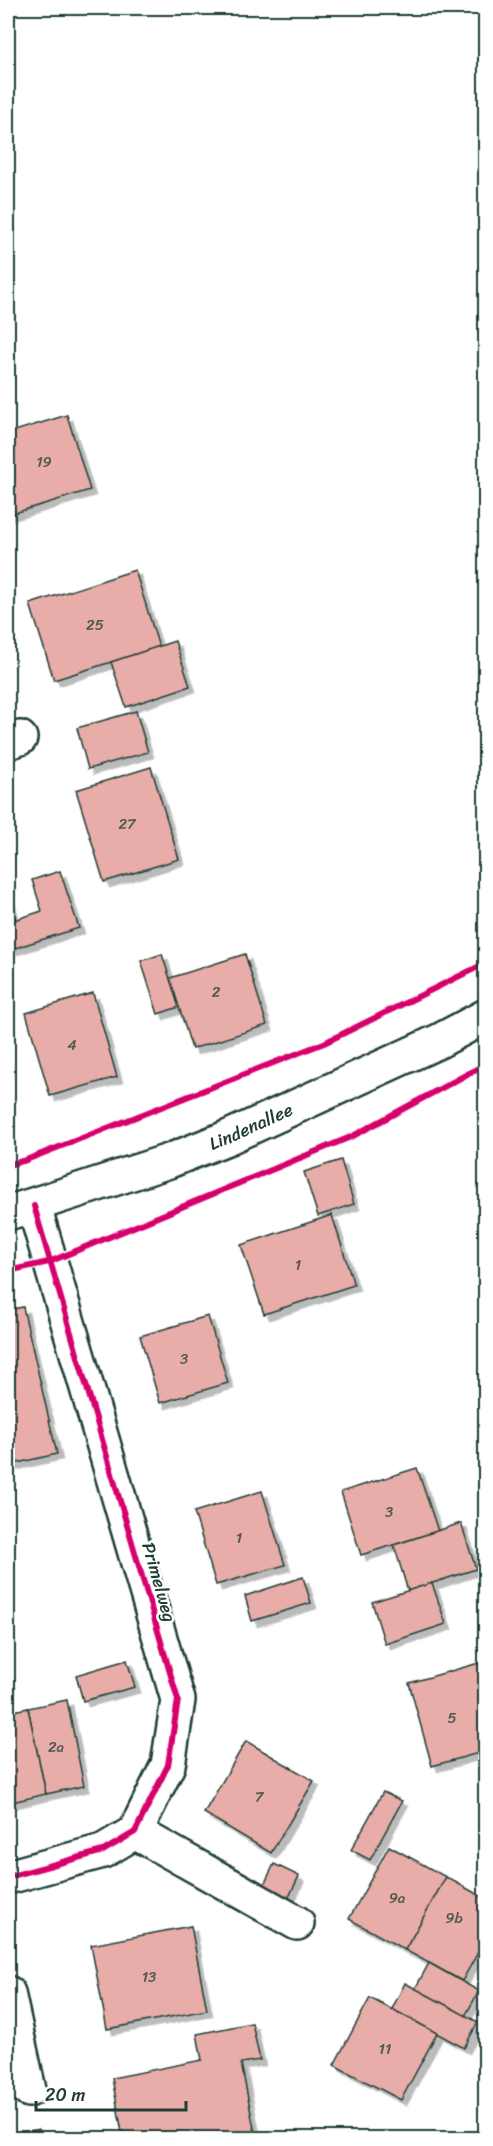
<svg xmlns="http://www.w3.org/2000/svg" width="493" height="2146" font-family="Sriracha,sans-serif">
<defs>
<filter id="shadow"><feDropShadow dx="5.5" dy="5.5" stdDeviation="0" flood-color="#0004"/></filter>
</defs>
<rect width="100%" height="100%" fill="#fff"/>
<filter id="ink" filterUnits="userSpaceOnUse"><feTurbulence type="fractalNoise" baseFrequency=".0167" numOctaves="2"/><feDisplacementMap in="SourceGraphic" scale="12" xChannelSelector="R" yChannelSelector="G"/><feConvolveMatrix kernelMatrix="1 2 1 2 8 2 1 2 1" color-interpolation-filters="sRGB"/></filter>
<g filter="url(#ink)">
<g fill="#e8ada8" stroke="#1f3d34" stroke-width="1.5" filter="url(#shadow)">
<path d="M67,415L90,490L8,515V433Z"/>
<path d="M135,570L159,647L54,680L30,604Z"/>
<path d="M175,641L190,686L126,707L111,662Z"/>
<path d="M136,711L148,752L88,769L77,728Z"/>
<path d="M151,767L179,859L104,882L76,790Z"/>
<path d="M60,871L79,928L12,949L8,936V922L42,911L32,880Z"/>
<path d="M8,895L15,919L8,922Z"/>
<path d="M162,954L179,1007L158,1014L141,961Z"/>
<path d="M245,954L267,1025L192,1049L170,978Z"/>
<path d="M93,993L117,1077L50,1096L26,1013Z"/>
<path d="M341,1160L354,1204L318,1216L304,1172Z"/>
<path d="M332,1215L354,1285L264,1314L241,1245Z"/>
<path d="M23,1307L57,1454L8,1465V1310Z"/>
<path d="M208,1316L228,1383L160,1403L140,1336Z"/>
<path d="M417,1468L438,1531L361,1555L341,1492Z"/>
<path d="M262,1491L285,1565L216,1585L194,1512Z"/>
<path d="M461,1523L476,1569L408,1591L394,1545Z"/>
<path d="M303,1577L311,1603L252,1621L245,1596Z"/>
<path d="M432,1583L446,1624L385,1644L372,1602Z"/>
<path d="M127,1660L135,1687L83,1701L76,1675Z"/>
<path d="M479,1663L486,1686V1751L432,1766L409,1683Z"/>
<path d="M67,1700L84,1786L46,1794L28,1708Z"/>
<path d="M28,1708L46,1794L8,1803V1712Z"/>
<path d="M246,1741L314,1781L271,1853L204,1813Z"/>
<path d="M383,1792L402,1801L370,1860L351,1850Z"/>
<path d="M389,1846L446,1877L405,1950L349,1919Z"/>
<path d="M274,1864L299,1876L287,1901L262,1889Z"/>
<path d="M446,1877L486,1899V1938L462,1981L405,1950Z"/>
<path d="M191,1926L207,2010L107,2029L91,1945Z"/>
<path d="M429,1963L479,1991L465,2016L415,1989Z"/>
<path d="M405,1983L478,2022L464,2048L392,2009Z"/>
<path d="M370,1998L437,2033L401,2100L334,2065Z"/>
<path d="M252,2023L260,2060L241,2063L256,2138H123L112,2078L202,2060L197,2034Z"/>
<path d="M39,2129L41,2138H13L12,2134Z"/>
</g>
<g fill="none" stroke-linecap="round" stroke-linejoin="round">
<g stroke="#1f3d34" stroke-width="38">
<g id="minor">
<path d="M8,742L20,738"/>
<path id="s1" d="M8,1213L169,1161L229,1137L439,1041L486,1016"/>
<path d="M135,1832L297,1923"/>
<path d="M8,1877L103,1851L135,1832L168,1765L178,1700L34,1206"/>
<path d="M8,1993L29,2090"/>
</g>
</g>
<use href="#minor" stroke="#fff" stroke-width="33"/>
<g stroke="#fff" stroke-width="10">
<g id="cycleway">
<path d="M8,1165L26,1160L324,1043L486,963"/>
<path d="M8,1271L49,1262L353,1136L486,1064"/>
<path d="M8,1877L103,1851L135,1832L168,1765L178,1700L34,1206"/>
</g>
</g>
<use href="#cycleway" stroke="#d6006c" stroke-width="6"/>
</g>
</g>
<g text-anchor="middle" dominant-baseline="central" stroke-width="5" stroke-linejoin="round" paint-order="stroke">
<g font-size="15" fill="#515951">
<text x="44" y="462">19</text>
<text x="95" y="625">25</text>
<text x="127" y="824">27</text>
<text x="216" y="992">2</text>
<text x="72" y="1045">4</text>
<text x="298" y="1265">1</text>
<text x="184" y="1359">3</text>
<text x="389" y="1512">3</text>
<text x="239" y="1538">1</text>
<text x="452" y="1718">5</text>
<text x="56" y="1747">2a</text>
<text x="259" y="1797">7</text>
<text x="397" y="1898">9a</text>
<text x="454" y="1918">9b</text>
<text x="149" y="1977">13</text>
<text x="385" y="2049">11</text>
</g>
<g font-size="18" fill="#1f3d34" stroke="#fff">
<text stroke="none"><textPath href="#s1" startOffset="258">Lindenallee</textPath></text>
<text transform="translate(159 1582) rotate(74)">Primelweg</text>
</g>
</g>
<rect width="493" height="2146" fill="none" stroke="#fff" stroke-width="30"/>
<rect x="15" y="15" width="463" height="2116" fill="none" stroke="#1f3d34" stroke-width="2" filter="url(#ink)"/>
<path d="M36 2101v9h150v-9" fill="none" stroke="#1f3d34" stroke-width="3"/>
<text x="45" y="2101" font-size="18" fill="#1f3d34" stroke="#ffffff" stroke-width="4.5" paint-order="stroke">20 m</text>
</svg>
